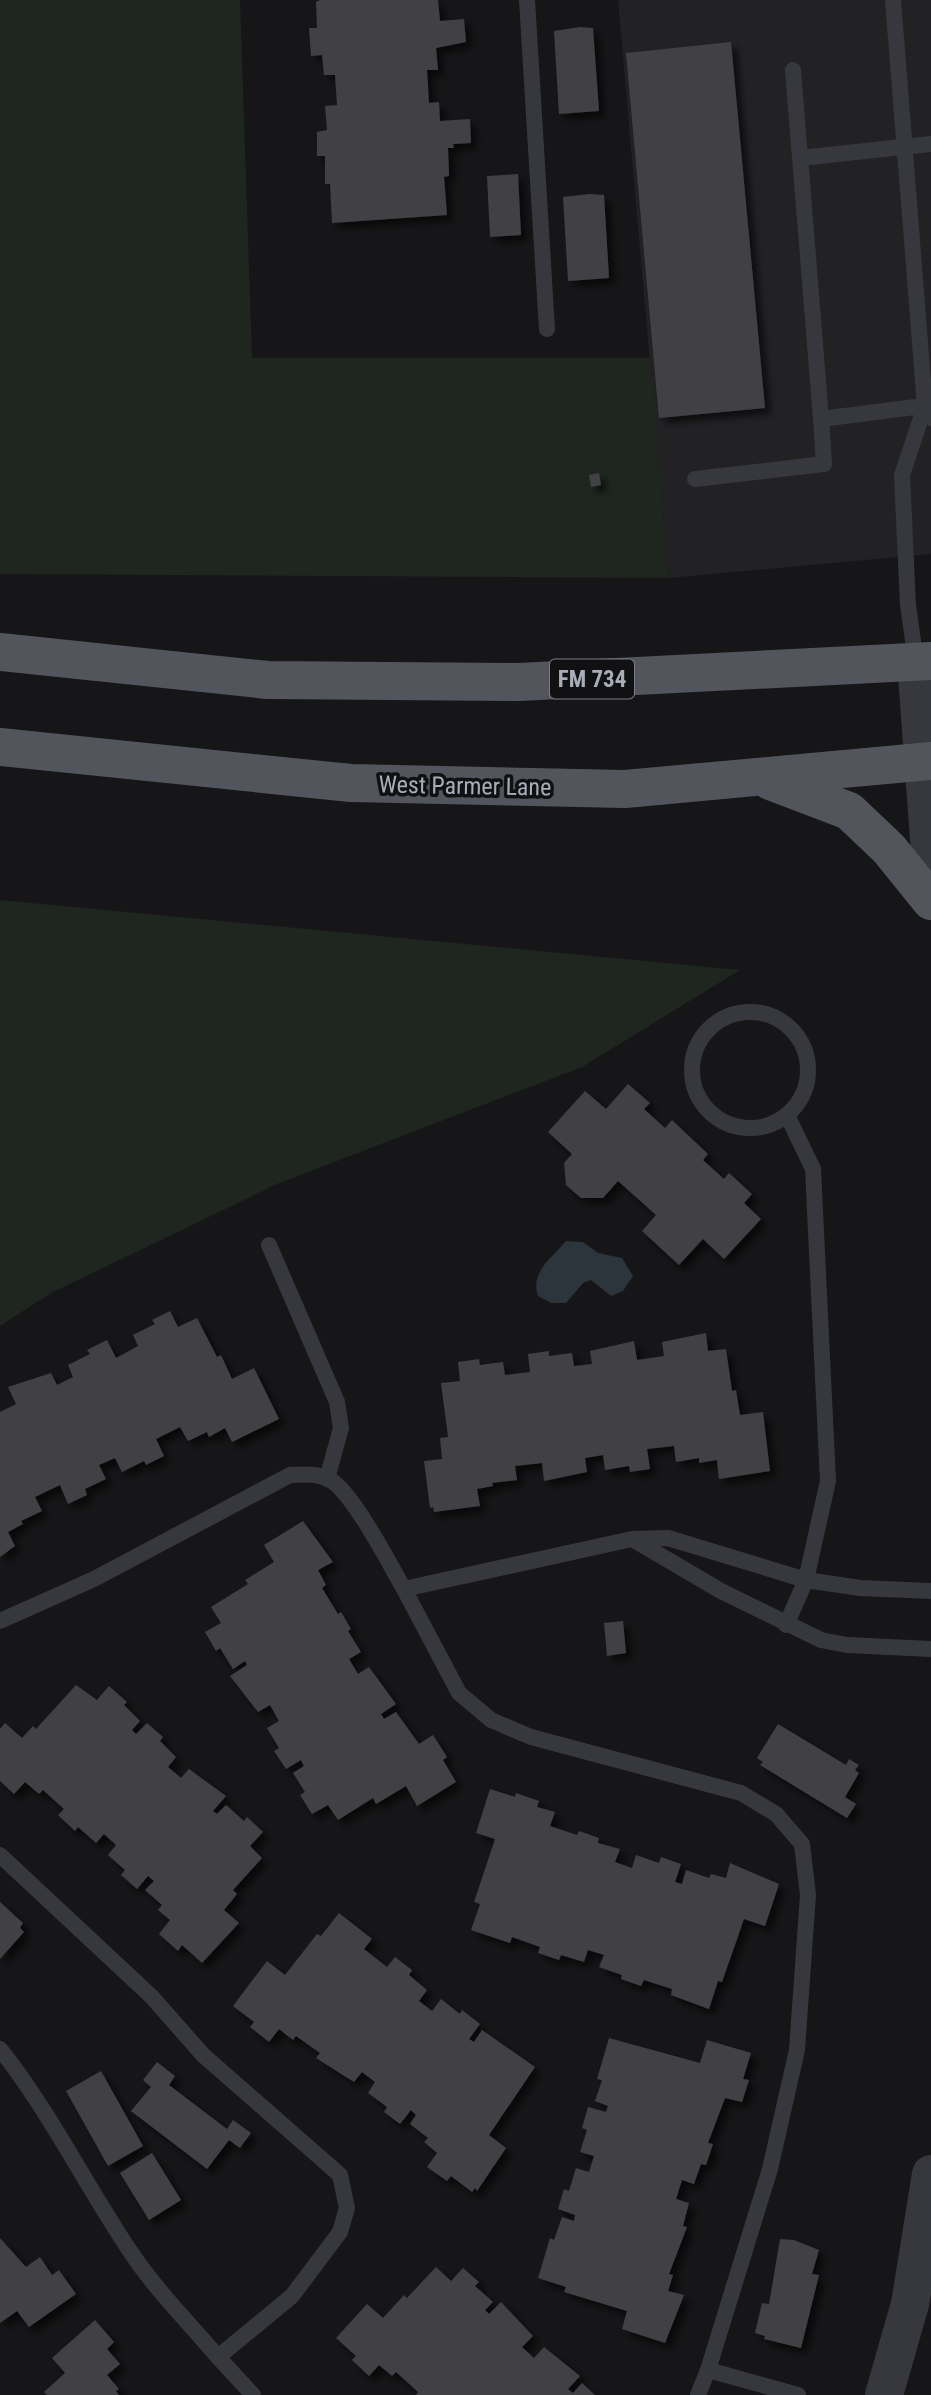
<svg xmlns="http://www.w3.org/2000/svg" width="931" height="2395" font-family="'Roboto Condensed',sans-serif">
<defs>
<filter id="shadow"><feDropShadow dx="6" dy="6" stdDeviation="3.5" flood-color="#0009"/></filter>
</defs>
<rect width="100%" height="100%" fill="#161618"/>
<path fill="#222225" d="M618,0H931V554L669,578Z"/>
<g fill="#1e261f">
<path d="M0,0H240L252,358H650L669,578L0,574Z"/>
<path d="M0,900L740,970L582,1067L277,1184L51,1293L0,1326Z"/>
</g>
<path fill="#2c353c" d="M566,1241L583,1242L598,1253L622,1258L633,1276L623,1291L611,1296L591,1280L583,1283L566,1303H551L538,1296C530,1272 551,1259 566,1241Z"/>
<g fill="#404145" filter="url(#shadow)">
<path d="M320,0H438L440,21L464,19L466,42L436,48L438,70H427L429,103L439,102L440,121L470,119L471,143L453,144L454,148H448L449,176L444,177L447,215L332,223L330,184H325V156H317V132L327,130L325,106L337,105L335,75H324L322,55L311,56L309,28H317L316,2Z"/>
<path d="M580,27L593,28L599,111L559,114L554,31Z"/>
<path d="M731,42L765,408L659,418L626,53Z"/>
<path d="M518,174L521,235L490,237L487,176Z"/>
<path d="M589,194L604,195L609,278L568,281L563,197Z"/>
<path d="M599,473L601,485L591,487L589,475Z"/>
<path d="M628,1084L650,1103L644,1109L665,1128L672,1120L708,1154L703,1160L724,1179L729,1173L752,1194L744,1203L761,1219L724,1259L703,1239L679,1265L642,1231L656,1215L618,1181L603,1198H581L566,1185L564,1163L572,1154L548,1132L585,1091L606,1109Z"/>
<path d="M170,1311L178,1327L197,1318L217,1357L221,1355L232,1379L254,1368L279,1419L232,1442L225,1428L209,1437L207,1432L188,1441L180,1427L156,1439L164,1456L146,1465L144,1461L122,1472L115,1458L99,1465L106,1479L85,1489L87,1495L68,1504L60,1485L35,1497L42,1511L21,1521L23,1524L8,1532L15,1546L0,1557V1412L16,1404L8,1387L51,1373L57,1385L73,1377L68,1365L90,1354L87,1350L107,1340L116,1358L138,1346L133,1335L155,1324L152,1320Z"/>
<path d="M706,1333L708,1351L726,1349L732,1391L736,1390L740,1415L763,1412L770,1471L719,1479L717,1460L699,1463V1458L676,1462L674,1446L647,1449L650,1469L630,1472L629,1466L605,1470L603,1455L585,1458L587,1472L544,1481L542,1463L515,1466L517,1480L492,1483L493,1486L477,1489L480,1506L434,1512L433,1507L430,1508L424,1461L442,1459L440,1438L448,1437L441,1383L460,1381L458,1362L479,1359L480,1365L503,1362L505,1375L530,1372L528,1354L549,1351V1356L572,1353L574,1366L592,1364L590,1351L634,1341L637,1360L664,1356L662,1342Z"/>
<path d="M303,1521L333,1562L318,1570L326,1585L322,1588L338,1614L341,1612L351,1629L348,1631L361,1652L349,1659L358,1674L369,1667L396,1704L381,1714L384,1719L396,1712L419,1744L433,1735L447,1757L443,1760L456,1782L417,1806L406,1786L376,1804L373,1798L338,1820L328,1805L312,1814L300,1795L305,1792L293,1773L304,1766L301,1760L286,1769L274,1751L279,1748L267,1728L279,1721L270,1705L258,1712L230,1676L247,1665L245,1661L233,1669L220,1648L216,1651L205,1632L221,1623L211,1607L248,1584L245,1580L274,1562L264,1545Z"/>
<path d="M623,1621L626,1653L607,1656L604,1623Z"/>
<path d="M76,1685L97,1700L109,1686L127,1702L124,1705L140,1721L132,1730L136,1734L147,1723L163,1737L160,1741L176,1757L168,1767L181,1778L189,1769L226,1796L213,1811L217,1814L226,1805L244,1821L247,1817L263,1832L250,1846L262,1858L233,1890L237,1894L224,1910L239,1923L202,1963L182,1945L178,1951L159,1934L170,1920L158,1910L162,1905L145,1890L154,1881L148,1876L137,1889L121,1875L125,1870L108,1855L116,1845L104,1834L96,1843L78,1827L75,1831L58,1815L64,1809L43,1790L39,1794L25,1782L14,1794L0,1781V1729L5,1723L22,1738L33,1726L36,1729Z"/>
<path d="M778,1724L846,1765L849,1759L859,1765L855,1770L859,1773L845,1797L856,1804L847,1818L760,1765L763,1762L757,1758Z"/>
<path d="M490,1789L515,1797L516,1793L539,1801L537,1807L555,1812L550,1826L577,1835L579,1831L599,1838L598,1843L620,1849L615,1862L632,1868L636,1855L659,1863L661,1857L681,1864L675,1882L682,1884L686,1870L709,1878L711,1874L726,1878L730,1863L779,1884L765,1926L744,1919L722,1982L718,1981L709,2009L671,1995L672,1989L644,1980L641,1986L621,1979L622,1975L599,1967L604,1955L588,1950L584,1962L561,1955L559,1960L538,1953L540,1947L512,1937L510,1943L471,1930L480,1904L474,1902L495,1839L476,1833Z"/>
<path d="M0,1902L23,1923L20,1928L24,1932L0,1959Z"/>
<path d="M339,1913L372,1939L364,1949L387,1967L395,1957L412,1970L409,1975L427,1990L419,2001L432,2011L441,1999L460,2014L462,2010L480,2024L469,2039L474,2042L482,2030L535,2067L489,2135L506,2148L477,2191L475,2188L472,2192L451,2176L447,2181L427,2167L437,2153L424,2142L428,2138L410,2124L416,2115L411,2110L400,2124L384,2112L387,2107L368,2093L375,2082L362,2072L354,2082L316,2058L320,2053L296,2036L293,2040L279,2029L269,2042L250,2027L254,2022L233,2006L267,1961L285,1975L317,1934L321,1936Z"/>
<path d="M609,2038L700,2063L707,2040L751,2053L743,2079L749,2080L742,2102L725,2098L708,2143L713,2144L706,2165L701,2164L694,2184L682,2180L676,2199L689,2203L683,2226L687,2227L669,2274L673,2275L668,2291L684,2295L665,2343L622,2329L627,2311L564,2292L566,2287L538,2278L550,2238L554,2240L562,2217L574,2221L575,2215L558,2209L564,2189L569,2191L576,2168L589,2172L594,2156L580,2152L587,2130L582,2128L588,2107L606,2112L608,2106L595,2101L602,2080L597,2079Z"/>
<path d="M157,2062L175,2076L169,2085L227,2129L233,2120L251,2133L240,2148L229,2140L207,2169L131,2111L151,2087L143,2080Z"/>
<path d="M101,2071L143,2146L108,2166L66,2091Z"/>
<path d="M152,2153L181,2200L149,2220L120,2173Z"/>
<path d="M0,2238L26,2267L40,2257L52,2275L59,2270L76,2294L29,2327L17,2311L0,2323Z"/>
<path d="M780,2239L794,2240L819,2250L812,2274L819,2275L801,2348L764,2339L765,2336L755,2333L762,2303L769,2304Z"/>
<path d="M436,2267L451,2281L463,2268L479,2282L475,2286L493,2302L485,2310L489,2314L501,2302L533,2336L522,2347L534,2358L544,2347L580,2376L568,2389L573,2393L582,2383L595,2395H416L418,2392L396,2372L392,2376L379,2365L369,2376L352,2360L356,2356L336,2338L367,2304L383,2318L404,2295L407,2298Z"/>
<path d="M95,2320L114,2342L107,2349L120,2364L107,2375L119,2389L116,2391L119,2395H47L44,2392L65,2373L52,2358Z"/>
</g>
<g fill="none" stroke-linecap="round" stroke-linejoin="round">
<g stroke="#37383d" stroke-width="16">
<path d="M527,0L547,329"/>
<path d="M893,0L925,406L931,418"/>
<path d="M793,70L821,419L931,405"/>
<path d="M800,158L931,144"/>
<path d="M695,479L824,464L821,419"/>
<path d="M916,662L908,605L902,475L925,406"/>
<circle cx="750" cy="1070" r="58"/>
<path d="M269,1245L337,1402L341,1428L327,1479"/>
<path d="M634,1540L721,1591L821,1640L847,1645L931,1649"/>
<path d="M404,1589L459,1693L491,1720L531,1737L741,1793L776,1814L802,1844L808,1895L797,2050L770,2169L708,2370"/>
<path d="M0,1621L94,1579L290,1475C306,1474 324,1473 336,1484C359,1505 388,1561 404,1589L632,1539L668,1538L806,1580L860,1588L931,1591"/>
<path d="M786,1625L806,1580L828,1481L813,1169L787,1115"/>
<path d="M0,1855L152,1997L203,2055L340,2175L347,2208L340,2232L292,2296L218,2357C189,2323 155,2289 130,2251C85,2184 50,2112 0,2049"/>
<path d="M218,2357L253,2395"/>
<path d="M698,2395L708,2370L798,2395"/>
</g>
<g stroke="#37383d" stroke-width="38">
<path d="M916,662L931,866"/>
<path d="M884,2395L910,2304L931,2174"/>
</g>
<g stroke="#53555c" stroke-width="38">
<path d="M0,652L268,680L519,682L931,661"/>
<path d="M0,747L351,783L625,789L931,761"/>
<path d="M770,781L849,811L889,849L931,901"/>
</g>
</g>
<g text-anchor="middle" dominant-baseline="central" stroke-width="7" stroke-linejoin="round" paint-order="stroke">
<rect fill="#111113" stroke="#7b7e86" stroke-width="2" x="550" y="659.5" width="84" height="39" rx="5"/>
<g font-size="23" font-weight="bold" fill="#a8adb8">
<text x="592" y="679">FM 734</text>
</g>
<g font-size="24" fill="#a8adb8" stroke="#111113">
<text transform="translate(465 786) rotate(1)">West Parmer Lane</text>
</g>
</g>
</svg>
